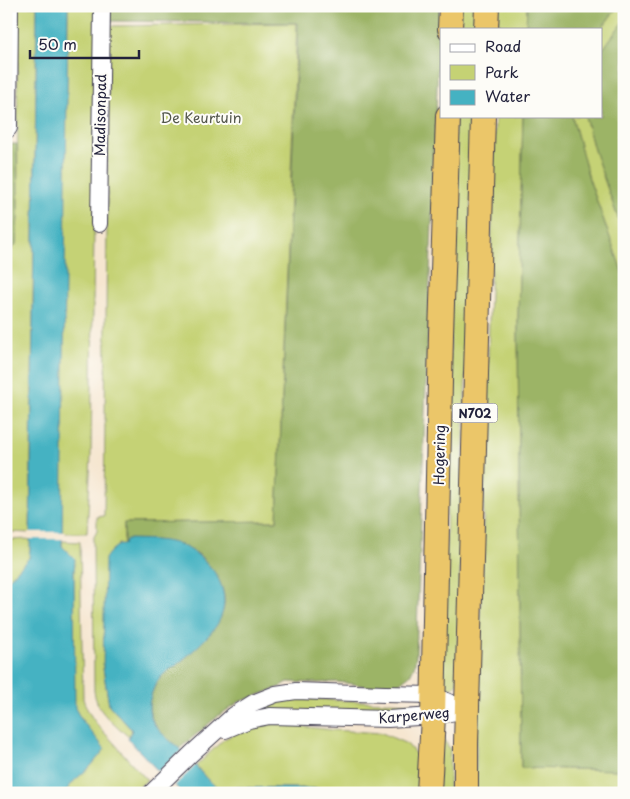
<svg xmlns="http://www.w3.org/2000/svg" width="630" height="799" font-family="'Playpen Sans',sans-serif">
<rect width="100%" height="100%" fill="#fdfcf7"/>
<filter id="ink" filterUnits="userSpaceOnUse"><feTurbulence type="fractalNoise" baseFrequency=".02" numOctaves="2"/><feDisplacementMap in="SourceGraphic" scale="10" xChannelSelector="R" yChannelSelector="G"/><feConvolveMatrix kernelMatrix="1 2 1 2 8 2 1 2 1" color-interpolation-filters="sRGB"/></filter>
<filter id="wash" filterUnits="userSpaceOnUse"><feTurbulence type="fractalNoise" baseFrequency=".0096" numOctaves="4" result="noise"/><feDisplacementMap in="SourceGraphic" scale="20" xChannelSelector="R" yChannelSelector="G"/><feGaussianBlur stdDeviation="1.12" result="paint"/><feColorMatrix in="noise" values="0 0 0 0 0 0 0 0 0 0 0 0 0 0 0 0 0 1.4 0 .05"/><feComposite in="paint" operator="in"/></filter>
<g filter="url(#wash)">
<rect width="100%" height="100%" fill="#f6e6d0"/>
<g fill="#c5d274" stroke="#747a58" fill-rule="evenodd">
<path d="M17,6H37L30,533L9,532V529L6,527V334L8,249H12L16,244L18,216ZM8,332L10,391L9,448Z"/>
<path d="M68,6H97L91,456L87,533H62V440Z"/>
<path d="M458,6H476L475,29H458Z"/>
<path d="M498,6H527L526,29H497Z"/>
<path d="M618,6H624V20L601,52V29Z"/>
<path d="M297,23L277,521L124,523V544H119L114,550L103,668L109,705L132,730L129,736L123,731H121C107,717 97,711 94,691L93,539L97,531V517L104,516L109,26Z"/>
<path d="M455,116H473L457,683C453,688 450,689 443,688Z"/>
<path d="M495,116H523L518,317L521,768L624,770V793H475L491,257Z"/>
<path d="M572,116H585L594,150L624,235V277L589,179Z"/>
<path d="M31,539L29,558L6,582V540Z"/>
<path d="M62,541L80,542L83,699C89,718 102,730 115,744C125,756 136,768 147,780L139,787L141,789L137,793H64L74,781L81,719L74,708V560L62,546Z"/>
<path d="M280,698L411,703L410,712H256L257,707Z"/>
<path d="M272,723L333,730L382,733L407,744L420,759L421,793H357L351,789L217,787L210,783L196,766L224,739L251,726Z"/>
<path d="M439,737L444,740L450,749L449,793H438Z"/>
</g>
<g fill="#9cb466" stroke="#5f6b50">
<path d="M110,6H440L416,656L414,667L410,675L396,686L370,687L354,684L337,682L315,683L288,682L278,688L239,702L218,716L179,749C164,738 145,720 150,699C152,692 155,684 160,678C164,672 172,669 178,664C186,658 193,650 200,643C217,625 232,609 220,583C216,574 202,554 193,551C187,550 180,550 174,549C157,548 141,546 124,544V523L277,521L298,23L110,21Z"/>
<path d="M527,6H618L601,29H526Z"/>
<path d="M624,20V235L594,150L585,116H601V52Z"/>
<path d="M523,116H572L589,179L624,277V770L521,768L518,317Z"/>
<path d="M6,144H17L18,216L16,244L12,249H6Z"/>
</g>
<g fill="#45b2c2" stroke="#346a7e">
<path d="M37,6H68L62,546L75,559L74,571L75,708L81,719L105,749L91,766L74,781L64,793H6V582L29,558L30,550Z"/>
<path d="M127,539C164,540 186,538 212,569C223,583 228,602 220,619C215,632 191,653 179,663C173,668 166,671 161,677C154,684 149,698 149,708C149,728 173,742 186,754C196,765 204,779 217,787L351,789L357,793H182L164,773L157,770L128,739L132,730L109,705L103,668L105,559C108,553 117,544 124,544Z"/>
</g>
<g fill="#f6e6d0">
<rect x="28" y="532" width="37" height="7"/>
<path d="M183,749L197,764L173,787L162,775L157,773Z"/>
</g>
</g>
<g filter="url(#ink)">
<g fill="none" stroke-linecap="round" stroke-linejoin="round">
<g stroke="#423f51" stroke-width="18">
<g id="minor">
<path d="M6,131L9,128L10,6"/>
<path d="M99,224L102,6"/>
<path d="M225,730L249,720L270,716L388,719L433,716L467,710"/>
<path d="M151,793L191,754L234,715L253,703L276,694L296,691L385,694L433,695L467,710"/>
</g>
</g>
<g stroke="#423f51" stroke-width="26">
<g id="highway">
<path d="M450,29L451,6"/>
<path d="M486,29L487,6"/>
<path d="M429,793L433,716L441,334L448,116"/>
<path d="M466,793V744L483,116"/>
</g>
</g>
<use href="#minor" stroke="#fff" stroke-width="16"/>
<use href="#highway" stroke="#ebc669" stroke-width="24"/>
</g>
</g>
<g text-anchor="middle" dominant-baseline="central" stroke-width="4" stroke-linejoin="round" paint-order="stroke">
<rect fill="#fdfcf7" stroke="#646373" stroke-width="1" x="452.5" y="403.5" width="45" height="19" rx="4"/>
<g font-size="12" font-weight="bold" fill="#22223b">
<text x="475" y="413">N702</text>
</g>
<g font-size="14" fill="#22223b" stroke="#fdfcf7">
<text transform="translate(100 115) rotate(-89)">Madisonpad</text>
<text transform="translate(439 455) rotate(-89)">Hogering</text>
<text transform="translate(414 715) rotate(-5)">Karperweg</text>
</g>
<g font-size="14" fill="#53574c" stroke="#fdfcf7">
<text x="201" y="117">De Keurtuin</text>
</g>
</g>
<rect width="630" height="799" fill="none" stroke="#fdfcf7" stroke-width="25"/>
<rect x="440" y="28" width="162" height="90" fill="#fdfcf7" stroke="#a5a5ac"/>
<rect x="450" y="44" width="25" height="8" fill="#ffffff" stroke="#a5a5ac"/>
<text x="485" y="52" font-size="15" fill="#22223b">Road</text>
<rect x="450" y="65" width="25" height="15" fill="#c5d274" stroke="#a5a5ac"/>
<text x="485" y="78" font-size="15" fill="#22223b">Park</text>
<rect x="450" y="90" width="25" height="15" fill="#45b2c2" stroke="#a5a5ac"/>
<text x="485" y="102" font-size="15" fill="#22223b">Water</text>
<path d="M30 50v8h109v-8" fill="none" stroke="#22223b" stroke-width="2.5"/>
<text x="38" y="50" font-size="15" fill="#22223b" stroke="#fdfcf7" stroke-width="4" paint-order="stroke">50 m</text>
</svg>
